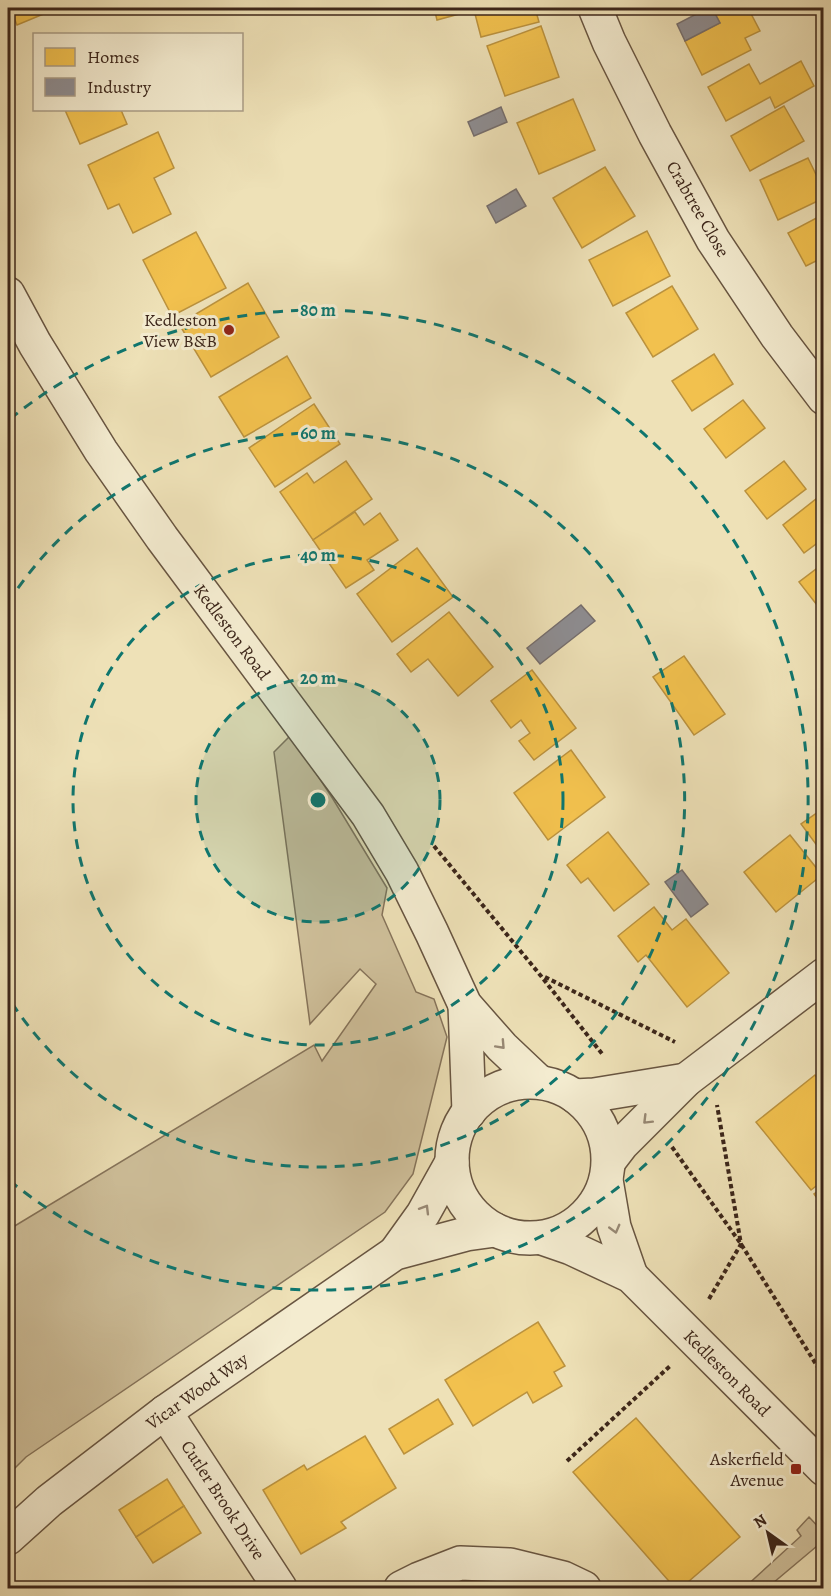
<svg xmlns="http://www.w3.org/2000/svg" width="831" height="1596" font-family="Alegreya,serif">
<rect width="100%" height="100%" fill="#eee1b7"/>
<filter id="stains"><feTurbulence type="fractalNoise" baseFrequency=".00333" numOctaves="4"/><feColorMatrix values="0 0 0 0 .2 0 0 0 0 .09 0 0 0 0 .02 0 0 0 .5 -.17"/></filter>
<radialGradient id="worn" r=".72"><stop offset=".6" stop-color="#630" stop-opacity="0"/><stop offset="1" stop-color="#630" stop-opacity=".3"/></radialGradient>
<g fill="#d0c19c" stroke="#86745b" stroke-width="1.5">
<path d="M291,735L333,799L387,888L382,915L416,992L434,999L447,1037L413,1174L385,1212L26,1457L8,1475V1230L314,1045L322,1061L376,984L360,969L310,1024L274,752Z"/>
<path d="M809,1517L823,1532V1541L767,1588H744L801,1536L797,1530Z"/>
</g>
<g fill="#f2c14e" stroke="#bb923e" stroke-width="1.5">
<path d="M10,8H58L17,25Z"/>
<path d="M434,8H535L539,22L481,37L474,10L437,20Z"/>
<path d="M712,8H748L760,31L745,38L751,50L702,75L685,41L720,23Z"/>
<path d="M541,26L559,77L505,96L487,46Z"/>
<path d="M801,61L814,86L775,108L770,97L726,121L708,87L749,64L760,84Z"/>
<path d="M573,99L595,150L539,174L517,123Z"/>
<path d="M784,106L804,141L750,171L731,136Z"/>
<path d="M65,110H121L127,124L80,144Z"/>
<path d="M158,132L174,168L154,178L171,214L133,233L119,204L108,209L88,165Z"/>
<path d="M808,158L824,191V198L778,220L760,180Z"/>
<path d="M605,167L635,216L582,248L553,198Z"/>
<path d="M824,214V257L806,266L788,233Z"/>
<path d="M647,231L670,276L613,306L589,260Z"/>
<path d="M196,232L226,288L172,316L143,260Z"/>
<path d="M248,283L279,337L211,377L179,324Z"/>
<path d="M672,286L698,329L653,357L626,313Z"/>
<path d="M714,354L733,384L692,411L672,381Z"/>
<path d="M287,356L311,398L244,437L219,397Z"/>
<path d="M743,400L765,428L726,458L704,429Z"/>
<path d="M314,404L340,444L275,487L249,448Z"/>
<path d="M346,461L372,499L313,540L280,492L307,473L314,483Z"/>
<path d="M784,461L806,489L767,519L745,491Z"/>
<path d="M821,495L824,498V538L804,553L783,525Z"/>
<path d="M355,512L364,525L380,513L398,540L367,560L374,570L346,588L313,540Z"/>
<path d="M417,548L453,597L392,642L357,594Z"/>
<path d="M824,563V614L799,582Z"/>
<path d="M449,612L493,667L458,696L428,659L411,672L397,654Z"/>
<path d="M684,656L725,714L694,735L653,677Z"/>
<path d="M532,670L576,728L534,760L519,741L530,733L521,720L511,728L491,701Z"/>
<path d="M571,750L605,797L548,840L514,793Z"/>
<path d="M824,808V855L801,824Z"/>
<path d="M608,832L649,884L614,911L588,878L581,883L567,865Z"/>
<path d="M790,835L822,875L776,912L744,872Z"/>
<path d="M654,907L672,930L686,919L729,973L687,1007L646,955L638,962L618,936Z"/>
<path d="M815,1075L824,1086V1128L822,1129L824,1130V1180L811,1190L756,1122Z"/>
<path d="M824,1187V1208L814,1194Z"/>
<path d="M538,1322L565,1366L554,1372L562,1386L533,1403L527,1392L473,1426L445,1380Z"/>
<path d="M438,1399L453,1424L404,1454L389,1429Z"/>
<path d="M636,1418L740,1537L681,1588H675L573,1472Z"/>
<path d="M365,1436L396,1488L341,1522L346,1528L301,1554L263,1490L304,1465L307,1470Z"/>
<path d="M167,1479L184,1506L136,1537L119,1510Z"/>
<path d="M184,1506L201,1533L153,1563L136,1537Z"/>
</g>
<g fill="#8d8d92" stroke="#756e6e" stroke-width="1.5">
<path d="M708,8H712L720,23L685,41L677,24Z"/>
<path d="M501,107L507,122L474,136L468,122Z"/>
<path d="M516,189L526,206L496,223L487,206Z"/>
<path d="M581,605L595,621L540,664L527,648Z"/>
<path d="M682,870L708,904L691,917L665,882Z"/>
</g>
<g fill="none" stroke-linecap="round" stroke-linejoin="round">
<g stroke="#685541" stroke-width="36">
<g id="minor">
<path d="M595,8L609,42L655,134L713,240L777,336L824,398"/>
<path d="M8,294L35,344L101,451L162,538L368,815L402,872L432,933L465,1005L502,1047L539,1082"/>
<path d="M465,1005L469,1112"/>
<circle cx="530" cy="1160" r="78"/>
<path d="M575,1096L594,1095L686,1080"/>
<path d="M609,1161L622,1144L686,1080L824,975"/>
<path d="M606,1180L614,1227L631,1276"/>
<path d="M542,1238L571,1248L631,1276L824,1469"/>
<path d="M395,1253L423,1214L452,1162"/>
<path d="M165,1412L280,1588"/>
<path d="M8,1538L49,1501L165,1412L395,1253L466,1234L495,1230"/>
<path d="M401,1588L419,1579L460,1563L510,1565L563,1578L584,1588"/>
</g>
</g>
<g stroke="#3c261a" stroke-width="4" stroke-dasharray="4.5 3" stroke-linecap="butt">
<path d="M434,846L541,976L603,1055"/>
<path d="M545,977L675,1042"/>
<path d="M672,1147L741,1244L824,1377"/>
<path d="M709,1299L741,1244L717,1105"/>
<path d="M567,1461L670,1366"/>
</g>
<use href="#minor" stroke="#f4ecd0" stroke-width="33"/>
</g>
<defs><path id="oneway-chevron" d="M-2-3.5L2.5 0L-2 3.5" fill="none" stroke-width="1.6" stroke-linecap="round" stroke-linejoin="round" transform="scale(1.5)"/></defs>
<g stroke="#988975">
<use href="#oneway-chevron" transform="translate(501 1045) rotate(47)"/>
<use href="#oneway-chevron" transform="translate(647 1120) rotate(135)"/>
<use href="#oneway-chevron" transform="translate(425 1209) rotate(-59)"/>
<use href="#oneway-chevron" transform="translate(615 1229) rotate(75)"/>
</g>
<circle cx="318" cy="800" r="122" fill="#0f766e" fill-opacity=".12"/>
<g fill="none" stroke="#0f766e" stroke-width="3" stroke-dasharray="10 8">
<circle cx="318" cy="800" r="122"/>
<circle cx="318" cy="800" r="245"/>
<path d="M8 603A367 367 0 1 1 8 997"/>
<path d="M10 419A490 490 0 1 1 10 1181"/>
</g>
<g fill="#8f2418" stroke="#f4ecd0" stroke-width="2">
<circle cx="229" cy="330" r="6"/>
<rect x="790" y="1463" width="12" height="12" rx="3"/>
</g>
<g text-anchor="middle" dominant-baseline="central" stroke-width="6" stroke-linejoin="round" paint-order="stroke">
<g font-size="18" fill="#3c261a" stroke="#f4ecd0">
<text transform="translate(698 209) rotate(60)">Crabtree Close</text>
<text transform="translate(232 632) rotate(53)">Kedleston Road</text>
<text transform="translate(727 1373) rotate(45)">Kedleston Road</text>
<text transform="translate(197 1391) rotate(-35)">Vicar Wood Way</text>
<text transform="translate(223 1500) rotate(57)">Cutler Brook Drive</text>
</g>
<g font-size="18" fill="#3c261a" stroke="#f4ecd0" text-anchor="end">
<text x="217" y="320">Kedleston<tspan x="217" dy="21">View B&amp;B</tspan></text>
<text x="784" y="1459">Askerfield<tspan x="784" dy="21">Avenue</tspan></text>
</g>
</g>
<circle cx="318" cy="800" r="9" fill="#0f766e" stroke="#f4ecd0" stroke-width="3"/>
<g font-size="18" text-anchor="middle" font-weight="bold" fill="#0f766e" stroke="#f4ecd0" stroke-width="6" stroke-linejoin="round" paint-order="stroke">
<text x="318" y="316">80 m</text>
<text x="318" y="439">60 m</text>
<text x="318" y="561">40 m</text>
<text x="318" y="684">20 m</text>
</g>
<rect width="831" height="1596" fill="none" stroke="#eee1b7" stroke-width="30"/>
<rect x="9" y="9" width="813" height="1578" fill="none" stroke="#3c261a" stroke-width="3"/>
<rect x="15" y="15" width="801" height="1566" fill="none" stroke="#3c261a" stroke-width="1.5"/>
<rect x="33" y="33" width="210" height="78" fill="#f4ecd0" stroke="#aa9d87" stroke-width="1.5"/>
<rect x="45" y="48" width="30" height="18" fill="#f2c14e" stroke="#aa9d87" stroke-width="1.5"/>
<text x="87" y="63" font-size="18" fill="#3c261a">Homes</text>
<rect x="45" y="78" width="30" height="18" fill="#8d8d92" stroke="#aa9d87" stroke-width="1.5"/>
<text x="87" y="93" font-size="18" fill="#3c261a">Industry</text>
<g transform="translate(768 1533) rotate(326)" stroke="#f4ecd0" stroke-width="4.5" paint-order="stroke">
<path d="M0-4.5L10 22L0 15L-10 22Z" fill="#3c261a"/>
<text y="-9" font-size="16" font-weight="bold" text-anchor="middle" fill="#3c261a">N</text>
</g>
<rect width="100%" height="100%" filter="url(#stains)"/>
<rect width="100%" height="100%" fill="url(#worn)"/>
</svg>
